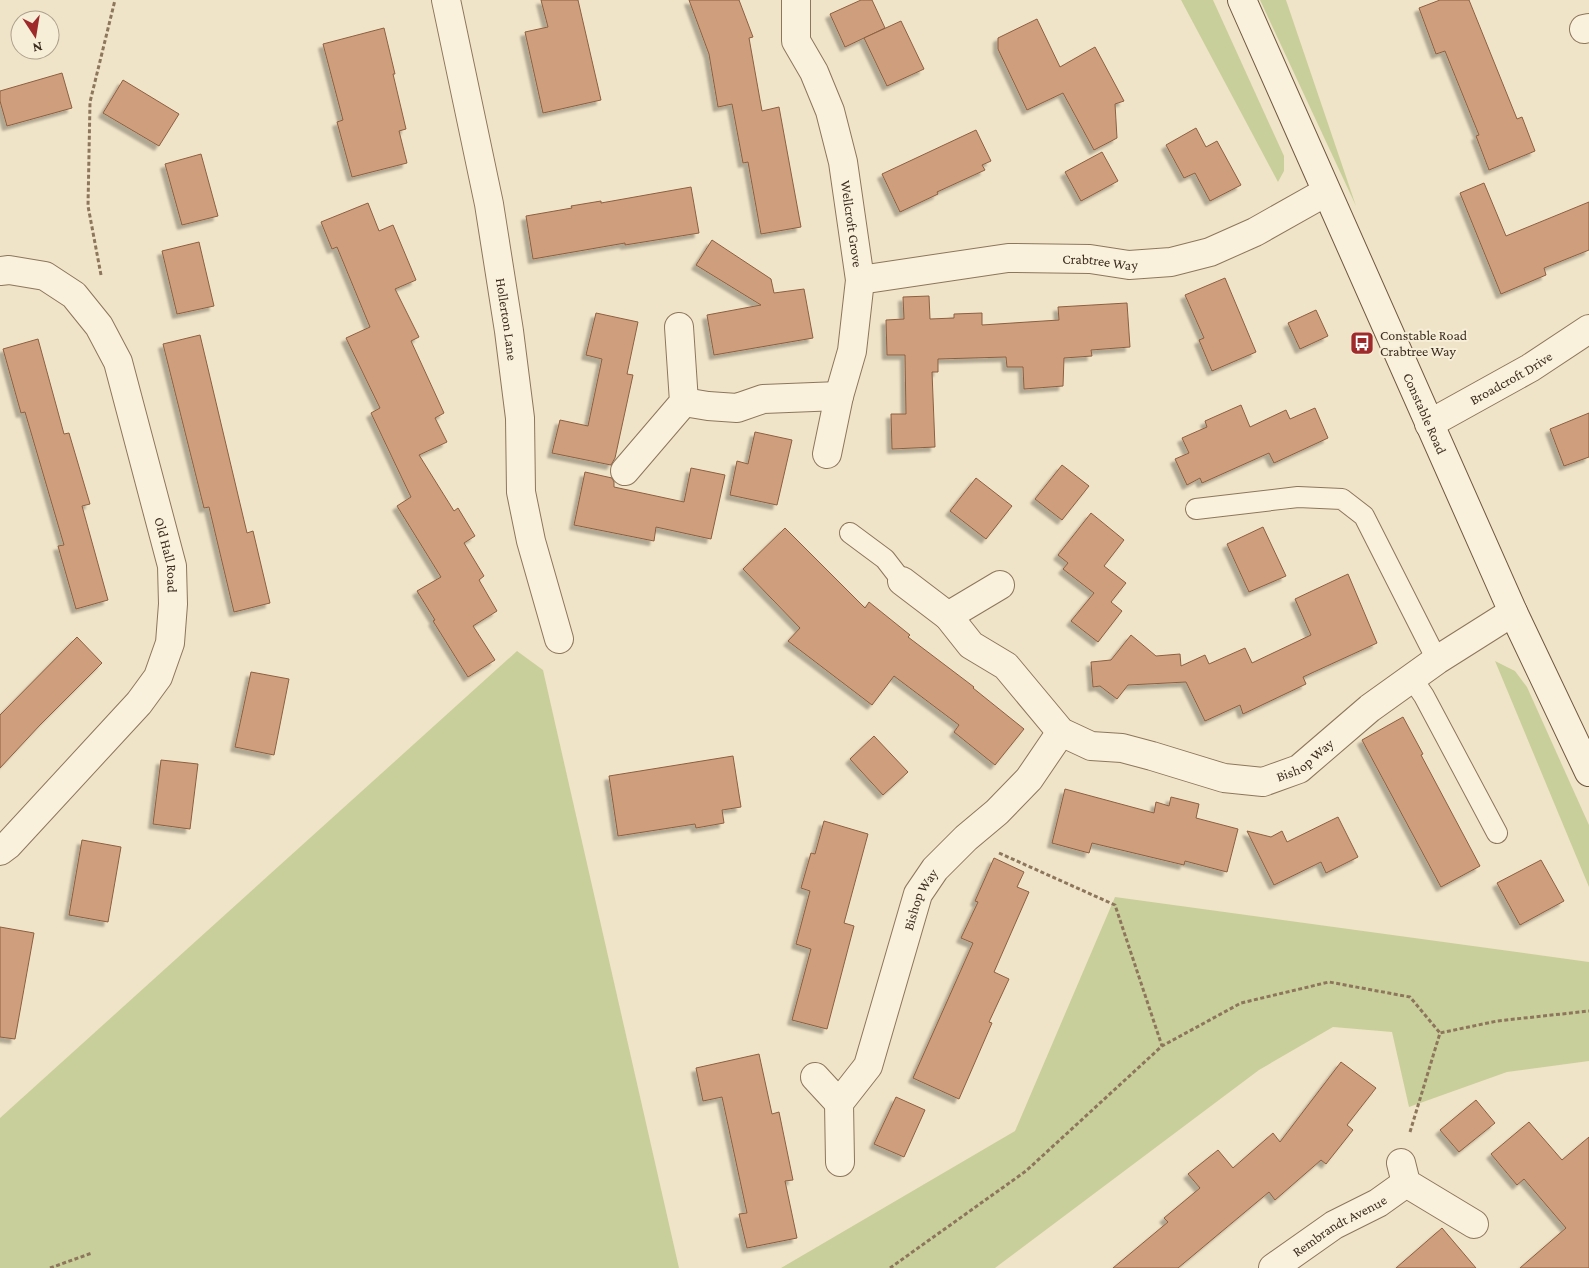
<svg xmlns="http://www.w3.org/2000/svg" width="1589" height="1268" font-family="'Crimson Pro',serif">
<defs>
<filter id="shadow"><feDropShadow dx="-4.5" dy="4.5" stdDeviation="1" flood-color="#0004"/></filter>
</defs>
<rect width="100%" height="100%" fill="#f0e4c8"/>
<g fill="#c9cf9b">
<path d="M1181,0H1213L1284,156V171L1278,182Z"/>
<path d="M1260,0H1286L1356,206Z"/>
<path d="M517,651L543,670L679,1268H0V1118Z"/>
<path d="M1495,661L1515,671L1527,687L1589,825V887Z"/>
<path d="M1115,897L1589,962V1061L1507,1072L1409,1107L1392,1032L1333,1027L1259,1070L995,1268H781L1015,1131Z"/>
</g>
<g fill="#cf9f7d" stroke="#8d5f41" filter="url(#shadow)">
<path d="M541,0H578L601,100L543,113L525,32L548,27Z"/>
<path d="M689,0H739L753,37L749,38L762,111L779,107L801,227L761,234L748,162L743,163L732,104L718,107L709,54Z"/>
<path d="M861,0H872L885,28L845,47L830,14Z"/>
<path d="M1440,0H1469L1517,119L1522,117L1535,151L1489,170L1476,136L1479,135L1445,51L1436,54L1419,8Z"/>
<path d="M1037,19L1060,67L1095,47L1124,101L1115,104L1117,138L1094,150L1063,93L1027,110L998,49V38Z"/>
<path d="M901,21L924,69L887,86L864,38Z"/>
<path d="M384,28L395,74H393L406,129L399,131L407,163L352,177L337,122L343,120L323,44Z"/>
<path d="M62,73L72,108L7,126L0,101V91Z"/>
<path d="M123,80L179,114L159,146L103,113Z"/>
<path d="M1196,128L1206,147L1217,141L1241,185L1210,201L1195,173L1184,178L1166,145Z"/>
<path d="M976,130L991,161L982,165L985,170L937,192L938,194L900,212L882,174Z"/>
<path d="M1102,152L1118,181L1081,201L1065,172Z"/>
<path d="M201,154L218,216L182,225L165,164Z"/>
<path d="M1484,183L1506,236L1589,202V250L1544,268L1546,275L1501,294L1460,193Z"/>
<path d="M691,187L699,233L625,245V243L533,259L526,216L572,208L571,206L601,201V203Z"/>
<path d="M368,203L379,231L393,225L416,280L395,289L419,337L411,341L444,413L435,418L447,442L419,455L454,511L458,508L475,536L464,543L484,576L479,580L497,611L473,626L495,660L468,677L433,621L435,620L417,591L441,577L397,506L411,497L371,413L380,408L346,338L370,327L337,247L332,249L321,222Z"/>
<path d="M712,240L771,279L774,293L804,289L813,338L714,355L707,315L761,305L696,265Z"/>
<path d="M199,242L214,306L177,314L162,251Z"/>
<path d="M1225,278L1256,352L1212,371L1199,340L1204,338L1185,295Z"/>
<path d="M929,296L930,319L954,318V314L982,313V325L1059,320L1058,307L1127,303L1130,347L1091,350L1092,356L1064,358L1063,386L1024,389L1023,367H1007L1006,357L938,359V372H932L935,447L892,449L891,414H906L905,355H887L886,320L904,319L903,297Z"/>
<path d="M1316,310L1328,336L1300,349L1288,323Z"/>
<path d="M596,313L638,322L627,374L633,375L615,458L611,465L552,453L560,420L588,426L602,359L586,355Z"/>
<path d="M200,335L247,533L253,531L270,603L234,612L209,507L204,508L163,344Z"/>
<path d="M38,339L64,434L69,433L90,504L82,506L108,600L76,609L58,546L64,545L25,412L21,413L3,349Z"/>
<path d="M1241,405L1250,427L1286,410L1290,419L1315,408L1328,438L1274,463L1269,453L1202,483L1200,478L1187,485L1175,459L1189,453L1182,438L1207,427L1205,421Z"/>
<path d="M1589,413V457L1564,466L1550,429Z"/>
<path d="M755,432L792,440L777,505L730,495L737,461L748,464Z"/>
<path d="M1062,465L1089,486L1062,520L1035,499Z"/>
<path d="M691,468L725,475L711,539L656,527L654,541L574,525L585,472L612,478L614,482V487L684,502Z"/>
<path d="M976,478L1012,506L986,539L950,511Z"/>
<path d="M1091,513L1124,540L1104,566L1126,583L1111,602L1122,611L1098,642L1071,621L1094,593L1063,569L1068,563L1058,555Z"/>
<path d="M1263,527L1286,576L1249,592L1227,544Z"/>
<path d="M785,528L865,608L869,602L910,635L908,637L974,687L973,688L1024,729L995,765L954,732L959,725L894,676L872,705L788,641L800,628L743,569Z"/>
<path d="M1348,574L1377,643L1303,677L1306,684L1243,714L1240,705L1205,721L1186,682L1128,685L1117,699L1100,686L1093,687L1091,662L1111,660L1131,635L1156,656L1180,654L1181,666L1205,655L1209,664L1245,648L1252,663L1311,635L1295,599Z"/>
<path d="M77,637L102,663L40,725L0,768V715Z"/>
<path d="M251,672L289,679L274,755L235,747Z"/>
<path d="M1403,717L1423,754L1421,755L1480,866L1441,887L1362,740Z"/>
<path d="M874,736L908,772L883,795L850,759Z"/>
<path d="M733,756L741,807L722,810L724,823L696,828L695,824L618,836L609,776Z"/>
<path d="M161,760L198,764L190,829L153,824Z"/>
<path d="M1065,789L1154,813L1156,802L1169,806L1171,797L1199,804L1196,818L1238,829L1227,872L1185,861L1184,865L1092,843L1089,853L1052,843Z"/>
<path d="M1338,817L1358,857L1326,873L1321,862L1274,885L1247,831L1271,837L1282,831L1287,842Z"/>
<path d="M824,821L868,834L844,923L854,926L827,1029L792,1020L811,949L796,944L810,891L801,888L811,853L815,854Z"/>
<path d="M82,840L121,847L108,922L69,915Z"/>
<path d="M994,858L1024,872L1017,887L1029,892L994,972L1009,979L989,1022L992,1023L959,1099L913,1078L973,943L961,938L978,902L975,901Z"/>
<path d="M1541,860L1564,901L1520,925L1497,883Z"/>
<path d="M0,927L34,933L15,1039L0,1037Z"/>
<path d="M759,1054L772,1114L779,1112L793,1180L785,1181L797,1238L747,1248L739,1214L747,1213L722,1097L703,1101L696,1068Z"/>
<path d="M1341,1062L1376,1088L1347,1125L1353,1130L1326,1164L1321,1160L1275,1200L1269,1192L1178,1268H1113L1168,1222L1164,1218L1200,1188L1188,1174L1218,1150L1233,1168L1273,1133L1280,1142Z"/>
<path d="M896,1097L925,1110L904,1157L874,1144Z"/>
<path d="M1476,1100L1495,1123L1459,1152L1440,1130Z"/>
<path d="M1529,1122L1562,1160L1589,1137V1268H1520L1566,1228L1524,1179L1517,1185L1491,1154Z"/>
<path d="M1442,1228L1476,1268H1396Z"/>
</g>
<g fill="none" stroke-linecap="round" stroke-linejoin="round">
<g stroke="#8d765c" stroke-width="22">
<g id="lane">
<path d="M1196,509L1298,497L1342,499L1364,516L1437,660"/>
<path d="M850,533L885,559L902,581"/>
<path d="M1411,677L1424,696L1497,833"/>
</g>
</g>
<g stroke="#8d765c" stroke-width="30">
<g id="street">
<path id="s1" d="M446,0L489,204L509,331L520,418L521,492L531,541L559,639"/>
<path id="s2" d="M796,0V41L814,72L830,111L843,162L860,280L852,351L839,396L827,454"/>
<path d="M1584,29L1589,28"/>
<path id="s3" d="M0,271L9,270L45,276L74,295L99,326L118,362L172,566L173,604L170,643L158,677L139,703L8,845L0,851"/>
<path id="s4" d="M860,280L1008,258L1090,259L1129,265L1171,262L1210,252L1255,232L1326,192"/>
<path d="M684,402L708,406L737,408L763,399L839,396"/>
<path id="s5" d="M1429,424L1530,368L1589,329"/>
<path d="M625,471L684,402L679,327"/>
<path id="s6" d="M902,581L948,616L971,645L1006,666L1061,732L1091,746L1122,748L1152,756L1224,778L1263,782L1299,769L1370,708L1437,660L1513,612"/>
<path d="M948,616L1000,585"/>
<path d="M815,1077L839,1103"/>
<path id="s7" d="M840,1162L839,1103L868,1066L918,894L935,869L966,838L997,812L1029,779L1061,732"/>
<path d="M1401,1163L1406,1183L1474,1224"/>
<path id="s8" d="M1273,1268L1334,1225L1378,1203L1406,1183"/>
</g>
</g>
<g stroke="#6f573f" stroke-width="30">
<g id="secondary">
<path id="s9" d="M1242,0L1513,612L1589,772"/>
</g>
</g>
<g stroke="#8d765c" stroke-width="3" stroke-dasharray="4 2.5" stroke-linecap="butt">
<path d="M101,275L88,206L90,102L115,0"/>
<path d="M999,853L1115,905L1162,1046"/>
<path d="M1410,1132L1440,1033L1497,1021L1589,1011"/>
<path d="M50,1268L92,1253"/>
<path d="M890,1268L1026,1171L1162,1046L1241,1003L1329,982L1410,997L1440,1033"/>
</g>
<use href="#lane" stroke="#faf1dc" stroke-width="20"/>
<use href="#street" stroke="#faf1dc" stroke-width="28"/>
<use href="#secondary" stroke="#faf1dc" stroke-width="28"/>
</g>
<defs>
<g id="bus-square" transform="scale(1.25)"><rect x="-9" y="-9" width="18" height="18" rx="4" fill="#9e2a2b" stroke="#f7eed8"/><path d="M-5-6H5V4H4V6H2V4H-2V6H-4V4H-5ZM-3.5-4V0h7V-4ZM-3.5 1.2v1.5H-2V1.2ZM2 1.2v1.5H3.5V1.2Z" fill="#fff"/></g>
</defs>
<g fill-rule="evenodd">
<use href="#bus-square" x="1362" y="343"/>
</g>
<g text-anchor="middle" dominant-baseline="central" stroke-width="4" stroke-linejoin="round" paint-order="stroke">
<g font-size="14" fill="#3d2e20" stroke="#f7eed8">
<text stroke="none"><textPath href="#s2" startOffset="234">Wellcroft Grove</textPath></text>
<text stroke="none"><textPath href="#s4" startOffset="242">Crabtree Way</textPath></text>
<text stroke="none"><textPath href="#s1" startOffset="325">Hollerton Lane</textPath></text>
<text stroke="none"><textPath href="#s5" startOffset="94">Broadcroft Drive</textPath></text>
<text stroke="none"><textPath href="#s9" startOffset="452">Constable Road</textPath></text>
<text stroke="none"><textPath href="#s3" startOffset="360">Old Hall Road</textPath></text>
<text stroke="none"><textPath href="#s6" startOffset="479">Bishop Way</textPath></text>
<text stroke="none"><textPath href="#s7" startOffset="281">Bishop Way</textPath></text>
<text stroke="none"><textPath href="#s8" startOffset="79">Rembrandt Avenue</textPath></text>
</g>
<g font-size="14" fill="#3d2e20" stroke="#f7eed8" text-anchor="start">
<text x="1380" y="335">Constable Road<tspan x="1380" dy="16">Crabtree Way</tspan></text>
</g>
</g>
<g transform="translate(35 35) rotate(168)"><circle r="24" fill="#f7eed8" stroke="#ada18e"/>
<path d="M0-4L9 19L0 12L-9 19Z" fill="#9e2a2b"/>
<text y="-8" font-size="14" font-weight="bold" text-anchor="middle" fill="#3d2e20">N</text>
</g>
</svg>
